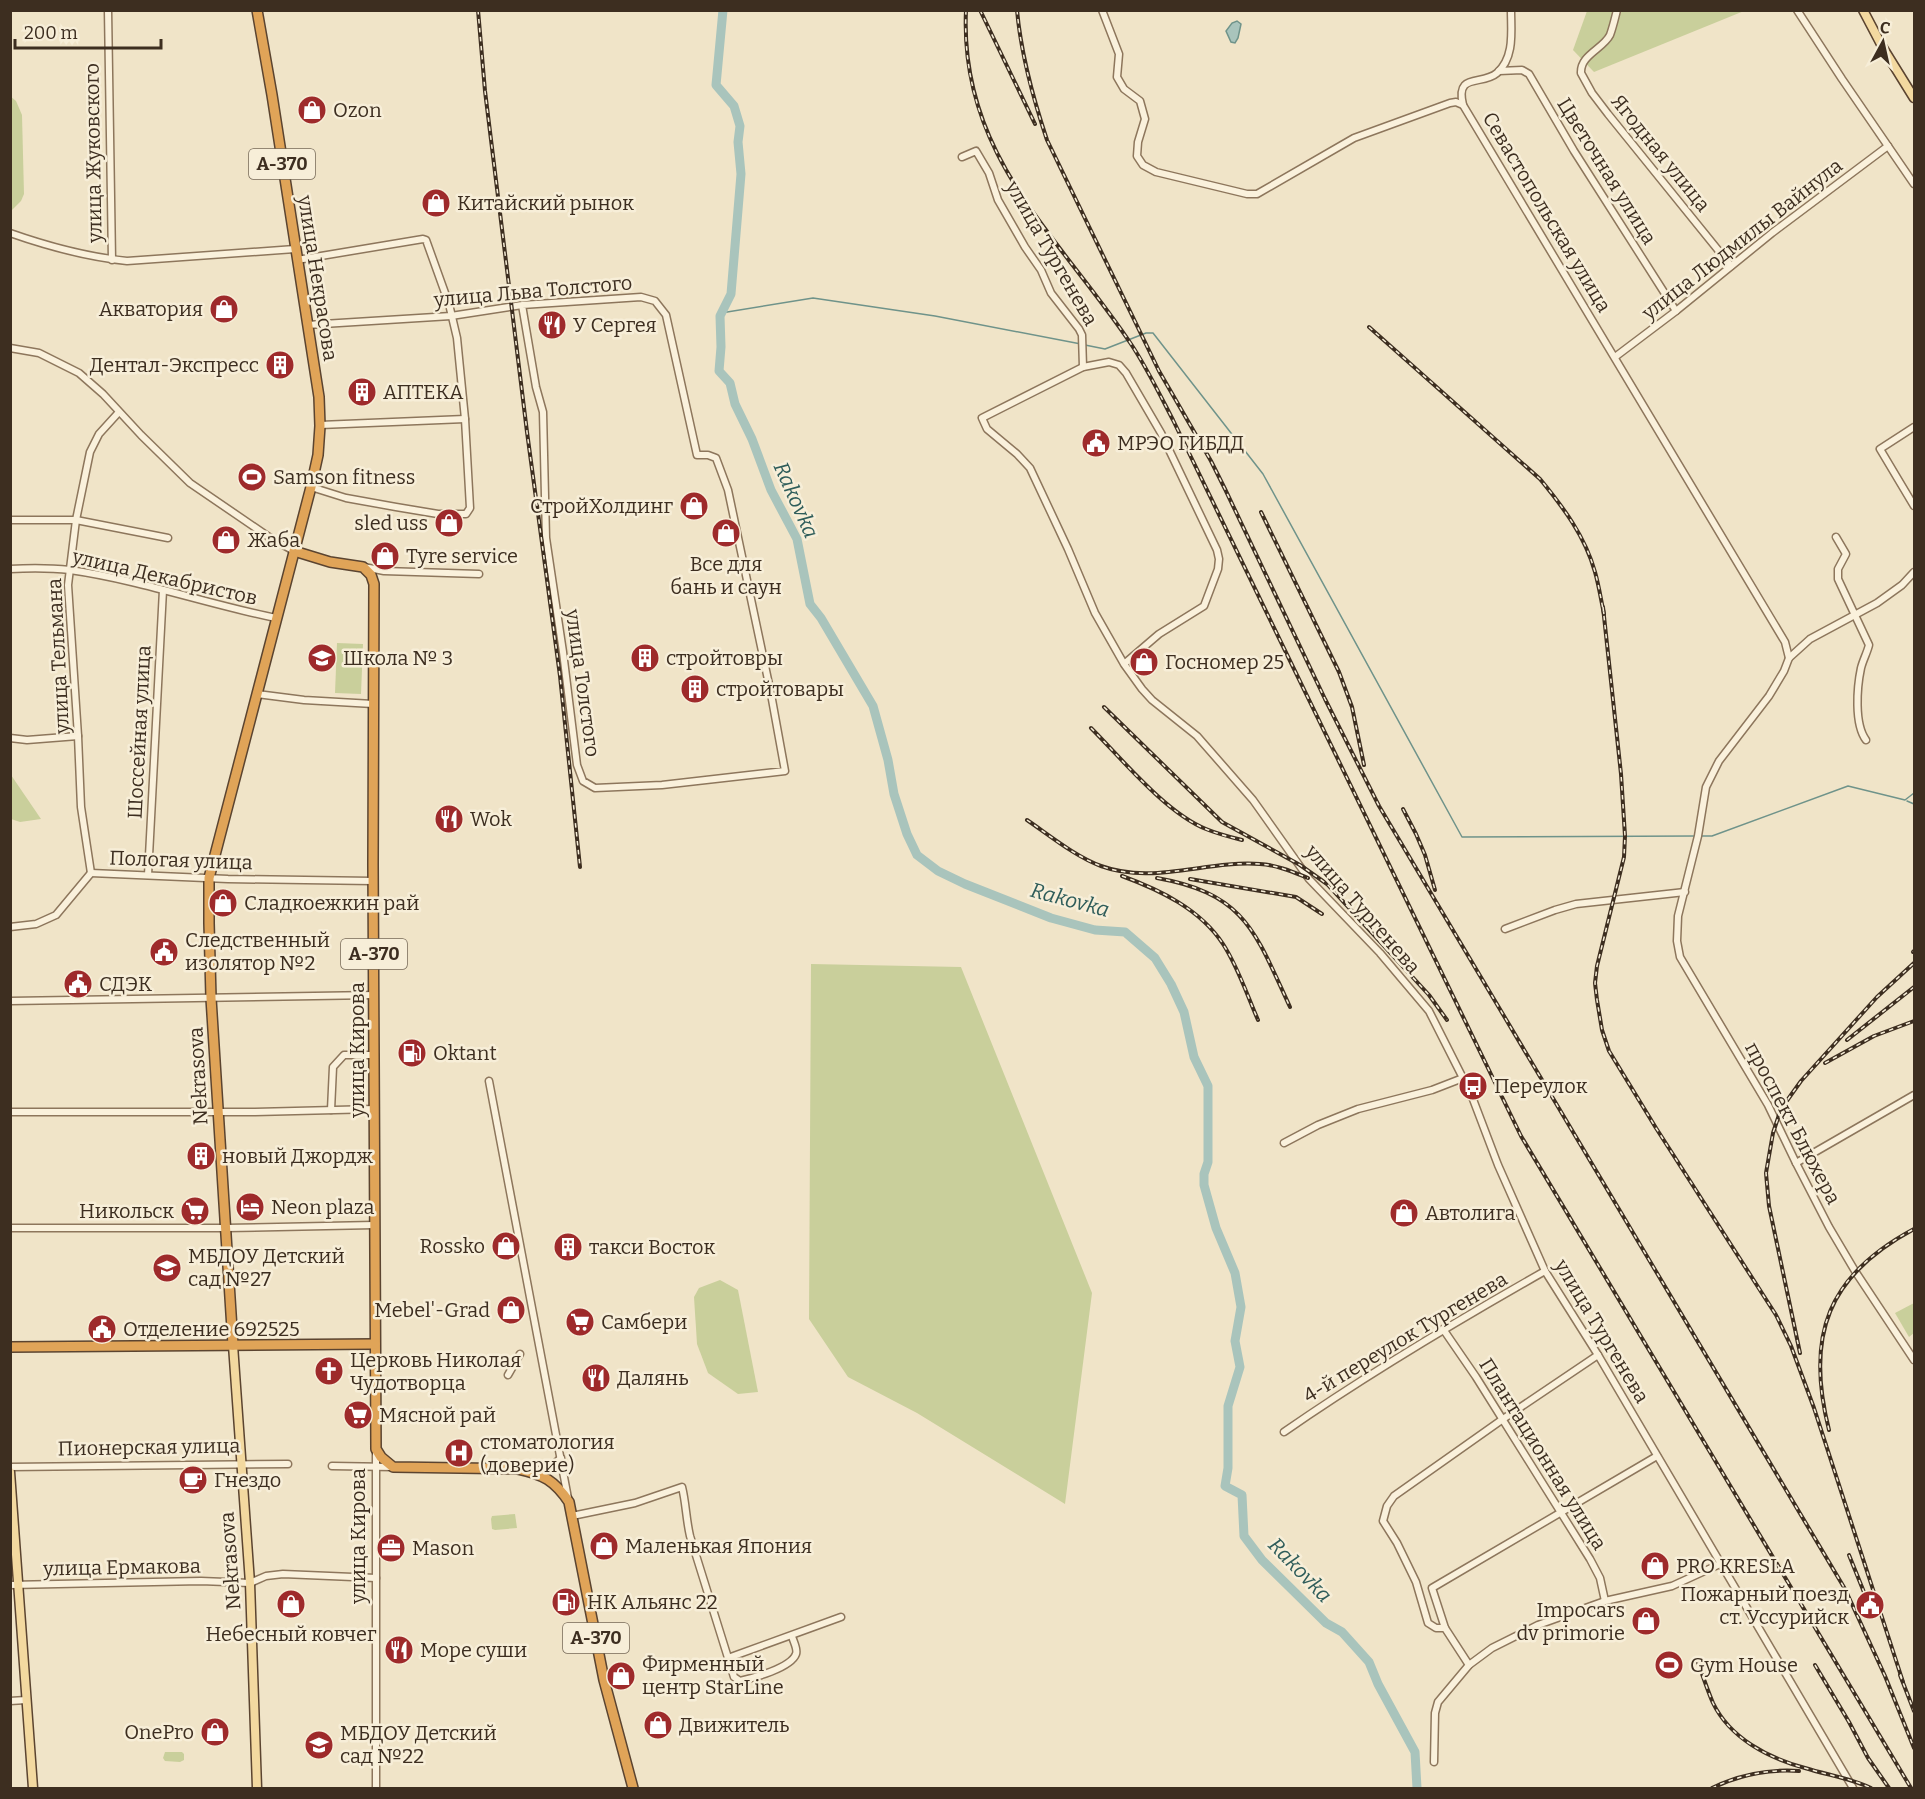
<svg xmlns="http://www.w3.org/2000/svg" width="1925" height="1799" font-family="Bitter,serif">
<rect width="100%" height="100%" fill="#f0e4c8"/>
<g fill="#c9cf9b">
<path d="M1587,11H1744L1594,72L1573,50Z"/>
<path d="M10,96L16,101L22,115L24,194L21,201L11,211Z"/>
<path d="M337,643L363,644L361,694L335,693Z"/>
<path d="M10,775H11L41,819L20,822L11,819Z"/>
<path d="M811,964L961,967L1092,1293L1065,1504L917,1413L848,1377L809,1319Z"/>
<path d="M720,1280L738,1290L758,1392L738,1394L708,1373L697,1344L694,1297L699,1288Z"/>
<path d="M1914,1303V1333L1909,1337L1895,1313Z"/>
<path d="M515,1514L517,1528L495,1530L492,1529L491,1519L492,1516Z"/>
<path d="M165,1752H182L184,1754V1760L180,1762L165,1761L163,1758Z"/>
</g>
<path fill="#a9c4bc" stroke="#6f938a" stroke-width="1.5" d="M1237,21L1241,24L1238,38L1235,43L1231,42L1226,31L1232,23Z"/>
<g fill="none" stroke-linecap="round" stroke-linejoin="round">
<g stroke="#6f938a" stroke-width="1.5">
<path d="M721,313L813,298L935,316L1081,344"/>
<path d="M1085,345L1105,349L1146,333H1153L1263,474L1462,837L1696,836"/>
<path d="M1907,801L1914,804"/>
<path d="M1701,836H1712L1848,786L1905,800L1914,793"/>
</g>
<path stroke="#a9c4bc" stroke-width="9" d="M723,10L716,85L734,106L740,126L738,142L741,174L731,294L720,316L721,347L719,371L730,383L735,404L752,439L771,490L797,539L810,604L821,618L873,706L888,760L894,794L907,834L917,855L938,871L965,884L1051,918L1095,930L1125,932L1155,958L1171,984L1184,1012L1194,1057L1208,1086V1162L1204,1174V1185L1216,1228L1235,1273L1241,1307L1235,1341L1240,1367L1228,1406V1468L1225,1486L1242,1495L1244,1536L1262,1560L1326,1623L1342,1632L1369,1662L1378,1684L1415,1752L1417,1788"/>
<g stroke="#8d765c" stroke-width="9">
<g id="minor">
<path d="M108,10L112,260"/>
<path d="M1102,10L1119,54L1117,77L1124,89L1140,101L1145,119L1138,142L1137,156L1143,165L1156,172L1247,194H1257L1354,138L1450,103L1456,102L1463,105L1785,642L1789,658"/>
<path d="M1617,10C1615,18 1613,27 1610,35C1603,49 1580,55 1581,73L1592,93L1608,114L1731,266"/>
<path d="M1797,10L1842,79L1914,184"/>
<path d="M1499,71L1522,70L1529,74L1574,151L1676,311"/>
<path d="M1463,105C1455,72 1482,86 1497,73C1515,57 1511,31 1511,10"/>
<path d="M962,157L976,151L989,173L998,200L1025,247L1041,270L1051,293L1079,329L1082,335L1083,367"/>
<path d="M10,233C47,246 88,257 127,261L295,249"/>
<path d="M297,260L423,239L426,240L449,304L457,338L465,419L470,508L466,514H438L396,507L346,498L311,487"/>
<path d="M307,325L451,316L522,305L641,297L655,301L666,315L697,455H708L716,458L728,490L771,694L785,771L662,785L595,788L583,781L577,765L563,652L546,538L543,412L536,387L522,305"/>
<path d="M10,348L39,353L79,373L103,394L141,435L190,483L269,537L294,551"/>
<path d="M1615,357L1676,311L1772,233L1888,146"/>
<path d="M320,425L465,419"/>
<path d="M1914,427L1880,449L1914,506"/>
<path d="M10,520H76L168,538"/>
<path d="M1836,537L1846,554L1838,569V579L1869,645C1867,653 1863,660 1861,668C1857,687 1854,724 1866,740"/>
<path d="M364,567L384,571L479,574"/>
<path d="M10,569C30,568 51,568 70,570C140,580 207,604 276,618"/>
<path d="M1914,572L1902,585L1877,603L1810,639L1789,658L1784,671L1769,696L1719,761L1706,787L1698,836L1678,916L1677,941L1680,957L1768,1105L1796,1163L1829,1227L1855,1271L1914,1360"/>
<path d="M1124,664L1159,634L1204,606L1218,569L1219,559L1217,550L1161,433L1126,373L1119,365L1109,362L1083,367L982,418L987,429L1017,454L1030,468L1068,549L1095,613L1124,664L1142,689L1152,700L1197,736L1253,800L1309,879L1380,953L1429,1011L1471,1094L1498,1165L1545,1271L1598,1355L1853,1788"/>
<path d="M257,694L304,700L373,704"/>
<path d="M10,738L27,740L78,736"/>
<path d="M91,873L81,807L78,736L68,585L76,520L90,452L99,434L119,412"/>
<path d="M91,873L228,879L373,881"/>
<path d="M148,875L163,590"/>
<path d="M10,927L36,924L56,915L91,873"/>
<path d="M1505,929L1555,910L1576,904L1685,892"/>
<path d="M10,1001L374,995"/>
<path d="M489,1081L568,1498"/>
<path d="M331,1110L333,1067L344,1055H375"/>
<path d="M10,1112H255L375,1109"/>
<path d="M1284,1143L1318,1125L1358,1109L1432,1090L1463,1078"/>
<path d="M1796,1163L1914,1095"/>
<path d="M10,1228H226L374,1225"/>
<path d="M1443,1329L1476,1377L1590,1559L1600,1578L1605,1601"/>
<path d="M508,1375L520,1354"/>
<path d="M1284,1432C1369,1373 1455,1322 1545,1271"/>
<path d="M376,1452V1788"/>
<path d="M332,1466L393,1467"/>
<path d="M10,1467L288,1464"/>
<path d="M534,1472L553,1465L561,1458"/>
<path d="M572,1516L635,1503L682,1487C686,1503 686,1519 690,1536L734,1677L740,1681C753,1678 791,1668 796,1654C798,1649 793,1641 792,1636"/>
<path d="M10,1585L201,1581L250,1583L266,1576L283,1574L376,1578"/>
<path d="M1445,1628L1432,1588L1657,1456"/>
<path d="M728,1658L841,1617"/>
<path d="M1469,1665L1445,1628H1436L1428,1623L1416,1582L1397,1543L1383,1521L1387,1506L1394,1496L1503,1419L1598,1355"/>
<path d="M10,1701L26,1700"/>
<path d="M1434,1762L1435,1713L1438,1702L1469,1665L1492,1648L1538,1625L1605,1601L1672,1586L1720,1564"/>
</g>
</g>
<g stroke="#5b4430" stroke-width="11">
<g id="major">
<path d="M1863,10L1883,48L1914,98"/>
<path d="M233,1345L250,1583L257,1788"/>
<path d="M10,1472L33,1788"/>
</g>
</g>
<g stroke="#5b4430" stroke-width="12">
<g id="highway">
<path d="M294,551L330,562L363,567L371,575L374,584L373,865L376,1449L381,1457L393,1467L518,1469C543,1474 555,1481 569,1502L604,1680L633,1788"/>
<path d="M233,1345L211,998L209,923V878L311,487L318,455L320,426L319,397L272,95L257,10"/>
<path d="M10,1347L375,1344"/>
</g>
</g>
<use href="#minor" stroke="#faf1dc" stroke-width="6"/>
<use href="#major" stroke="#f3d9a0" stroke-width="8"/>
<use href="#highway" stroke="#e0a458" stroke-width="9"/>
<g stroke="#3d2e20" stroke-width="4">
<g id="rail">
<path d="M478,10L485,91L527,432L560,676L580,867"/>
<path d="M966,10C959,155 1058,235 1131,344C1147,368 1160,395 1173,420L1521,1136L1911,1788"/>
<path d="M980,10L1035,124"/>
<path d="M1017,10C1021,55 1033,98 1047,140L1159,371L1211,461L1225,489L1325,699L1379,806L1845,1589L1885,1676L1914,1748"/>
<path d="M1369,327L1540,479C1563,507 1585,536 1595,572C1599,586 1601,600 1604,614"/>
<path d="M1261,512L1339,672L1352,707L1364,765"/>
<path d="M1603,607L1621,774L1625,836L1624,857L1597,966L1595,983L1597,1000L1602,1030L1609,1051L1656,1128L1776,1315L1791,1346L1814,1408L1903,1682"/>
<path d="M1104,707L1222,822L1300,865L1327,884L1429,995L1447,1020"/>
<path d="M1091,728C1122,759 1166,813 1206,829C1218,834 1230,837 1242,840"/>
<path d="M1403,809L1416,834L1425,855L1435,890"/>
<path d="M1027,820C1049,835 1076,857 1101,866C1153,885 1207,860 1260,864C1277,865 1293,872 1308,878"/>
<path d="M1122,876C1160,890 1200,909 1223,944C1238,967 1247,995 1258,1020"/>
<path d="M1157,878C1246,894 1255,932 1290,1007"/>
<path d="M1190,879L1296,897L1322,914"/>
<path d="M1913,952L1914,951"/>
<path d="M1847,1040L1914,987"/>
<path d="M1825,1063L1874,1036L1914,1021"/>
<path d="M1800,1353L1769,1206L1766,1173L1773,1133L1781,1109L1801,1081L1877,997L1914,963"/>
<path d="M1829,1430C1805,1335 1828,1275 1914,1229"/>
<path d="M1849,1555L1872,1612"/>
<path d="M1697,1659C1702,1674 1707,1689 1713,1703C1730,1738 1768,1758 1805,1768C1827,1775 1850,1778 1871,1788"/>
<path d="M1815,1665L1849,1722L1868,1758L1889,1788"/>
<path d="M1900,1675L1914,1711"/>
<path d="M1712,1788C1739,1775 1769,1769 1799,1771"/>
</g>
</g>
<use href="#rail" stroke="#f7eed8" stroke-width="1.5" stroke-dasharray="4.5" stroke-linecap="butt"/>
</g>
<defs>
<g id="shop-disc" transform="scale(1.5)"><circle r="9.5" fill="#9e2a2b" stroke="#f7eed8"/><path d="M-5-2.5h2.3a2.7 3.5 0 0 1 5.4 0H5L5.5 6h-11ZM-1.5-2.5h3a1.5 2.3 0 0 0-3 0Z" fill="#fff"/></g>
<g id="restaurant-disc" transform="scale(1.5)"><circle r="9.5" fill="#9e2a2b" stroke="#f7eed8"/><path d="M-5-6h1v4h1v-4h1v4h1v-4h1v5L-1.5 .5V6h-2V.5L-5-1ZM5-6V6H3V1.5H1.5Q1.5-4 5-6Z" fill="#fff"/></g>
<g id="building-disc" transform="scale(1.5)"><circle r="9.5" fill="#9e2a2b" stroke="#f7eed8"/><path d="M-4-6H4V6H1V3H-1V6H-4ZM-2.5-4.3h1.7v1.8h-1.7ZM.8-4.3h1.7v1.8H.8ZM-2.5-1h1.7V.8h-1.7ZM.8-1h1.7V.8H.8Z" fill="#fff"/></g>
<g id="civic-disc" transform="scale(1.5)"><circle r="9.5" fill="#9e2a2b" stroke="#f7eed8"/><path d="M-.6-6.5H3V-4.5H.6V-3L4-1V1h2V6H-6V1h2V-1L-.6-3ZM-1.2 2.5V6h2.4V2.5Z" fill="#fff"/></g>
<g id="stadium-disc" transform="scale(1.5)"><circle r="9.5" fill="#9e2a2b" stroke="#f7eed8"/><path d="M0-5a6.5 5 0 1 0 0 10a6.5 5 0 1 0 0-10ZM-3.5-1.8h7v3.6h-7Z" fill="#fff"/></g>
<g id="school-disc" transform="scale(1.5)"><circle r="9.5" fill="#9e2a2b" stroke="#f7eed8"/><path d="M0-5L7-2L0 1L-7-2ZM-4 1L0 2.5L4 1V4Q0 6-4 4Z" fill="#fff"/></g>
<g id="fuel-disc" transform="scale(1.5)"><circle r="9.5" fill="#9e2a2b" stroke="#f7eed8"/><path d="M-5.5-6h7V0h2V4h1.3V-2.5L3-4.5l.8-.8L6-3V5H2.5V1h-1V6h-7ZM-4.2-4.7v3.2H.2V-4.7Z" fill="#fff"/></g>
<g id="bus-disc" transform="scale(1.5)"><circle r="9.5" fill="#9e2a2b" stroke="#f7eed8"/><path d="M-5-6H5V4H4V6H2V4H-2V6H-4V4H-5ZM-3.5-4V0h7V-4ZM-3.5 1.2v1.5H-2V1.2ZM2 1.2v1.5H3.5V1.2Z" fill="#fff"/></g>
<g id="hotel-disc" transform="scale(1.5)"><circle r="9.5" fill="#9e2a2b" stroke="#f7eed8"/><path d="M-6-4.5h1.5V1H6V5H4.5V3h-9V5H-6ZM-4 0a1.8 1.8 0 1 1 3.6 0ZM.5 0V-2.5h3Q6-2.5 6 0Z" fill="#fff"/></g>
<g id="supermarket-disc" transform="scale(1.5)"><circle r="9.5" fill="#9e2a2b" stroke="#f7eed8"/><path d="M-6-5.5h2.5l.6 2H6L4.5 2H-2.5L-4.4-4H-6ZM-1.5 3.2a1.3 1.3 0 1 0 .1 0ZM3 3.2a1.3 1.3 0 1 0 .1 0Z" fill="#fff"/></g>
<g id="church-disc" transform="scale(1.5)"><circle r="9.5" fill="#9e2a2b" stroke="#f7eed8"/><path d="M-1.2-6h2.4v3.5h3.3v2.4h-3.3V6h-2.4V-.1h-3.3v-2.4h3.3Z" fill="#fff"/></g>
<g id="hospital-disc" transform="scale(1.5)"><circle r="9.5" fill="#9e2a2b" stroke="#f7eed8"/><path d="M-5-5h3v3.5h4V-5h3V5h-3V1.5h-4V5h-3Z" fill="#fff"/></g>
<g id="cafe-disc" transform="scale(1.5)"><circle r="9.5" fill="#9e2a2b" stroke="#f7eed8"/><path d="M-5.5-4.5H6V0H3Q3 3.5 0 3.5H-2.5Q-5.5 3.5-5.5 0ZM3-3.2v2h1.7v-2ZM-6 4.5H4V6H-6Z" fill="#fff"/></g>
<g id="office-disc" transform="scale(1.5)"><circle r="9.5" fill="#9e2a2b" stroke="#f7eed8"/><path d="M-6-3h4V-5.5h4V-3h4V5H-6ZM-1-4.5V-3h2v-1.5ZM-6 0V1H6V0Z" fill="#fff"/></g>
</defs>
<g fill-rule="evenodd">
<use href="#shop-disc" x="312" y="110"/>
<use href="#shop-disc" x="436" y="203"/>
<use href="#shop-disc" x="224" y="309"/>
<use href="#restaurant-disc" x="552" y="325"/>
<use href="#building-disc" x="280" y="365"/>
<use href="#building-disc" x="362" y="392"/>
<use href="#civic-disc" x="1096" y="443"/>
<use href="#stadium-disc" x="252" y="477"/>
<use href="#shop-disc" x="694" y="506"/>
<use href="#shop-disc" x="449" y="523"/>
<use href="#shop-disc" x="726" y="533"/>
<use href="#shop-disc" x="226" y="540"/>
<use href="#shop-disc" x="385" y="556"/>
<use href="#school-disc" x="322" y="658"/>
<use href="#building-disc" x="645" y="658"/>
<use href="#shop-disc" x="1144" y="662"/>
<use href="#building-disc" x="695" y="689"/>
<use href="#restaurant-disc" x="449" y="819"/>
<use href="#shop-disc" x="223" y="903"/>
<use href="#civic-disc" x="164" y="952"/>
<use href="#civic-disc" x="78" y="984"/>
<use href="#fuel-disc" x="412" y="1053"/>
<use href="#bus-disc" x="1473" y="1086"/>
<use href="#building-disc" x="201" y="1156"/>
<use href="#hotel-disc" x="250" y="1207"/>
<use href="#supermarket-disc" x="195" y="1211"/>
<use href="#shop-disc" x="1404" y="1213"/>
<use href="#shop-disc" x="506" y="1246"/>
<use href="#building-disc" x="568" y="1247"/>
<use href="#school-disc" x="167" y="1268"/>
<use href="#shop-disc" x="511" y="1310"/>
<use href="#supermarket-disc" x="580" y="1322"/>
<use href="#civic-disc" x="102" y="1329"/>
<use href="#church-disc" x="329" y="1371"/>
<use href="#restaurant-disc" x="596" y="1378"/>
<use href="#supermarket-disc" x="358" y="1415"/>
<use href="#hospital-disc" x="459" y="1453"/>
<use href="#cafe-disc" x="193" y="1480"/>
<use href="#shop-disc" x="604" y="1546"/>
<use href="#office-disc" x="391" y="1548"/>
<use href="#shop-disc" x="1655" y="1566"/>
<use href="#fuel-disc" x="566" y="1602"/>
<use href="#shop-disc" x="291" y="1604"/>
<use href="#civic-disc" x="1870" y="1605"/>
<use href="#shop-disc" x="1646" y="1621"/>
<use href="#restaurant-disc" x="399" y="1650"/>
<use href="#stadium-disc" x="1669" y="1665"/>
<use href="#shop-disc" x="621" y="1676"/>
<use href="#shop-disc" x="658" y="1725"/>
<use href="#shop-disc" x="215" y="1732"/>
<use href="#school-disc" x="319" y="1745"/>
</g>
<g text-anchor="middle" dominant-baseline="central" stroke-width="5" stroke-linejoin="round" paint-order="stroke">
<g fill="#f7eed8" stroke="#756857" stroke-width="1.5">
<rect x="249" y="149" width="66" height="30" rx="4.5"/>
<rect x="341" y="939" width="66" height="30" rx="4.5"/>
<rect x="563" y="1623" width="66" height="30" rx="4.5"/>
</g>
<g font-size="18" font-weight="bold" fill="#3d2e20">
<text x="282" y="164">А-370</text>
<text x="374" y="954">А-370</text>
<text x="596" y="1638">А-370</text>
</g>
<g font-size="20" fill="#3d2e20" stroke="#f7eed8" text-anchor="start">
<text x="333" y="110">Ozon</text>
<text x="457" y="203">Китайский рынок</text>
<text x="203" y="309" text-anchor="end">Акватория</text>
<text x="573" y="325">У Сергея</text>
<text x="259" y="365" text-anchor="end">Дентал-Экспресс</text>
<text x="383" y="392">АПТЕКА</text>
<text x="1117" y="443">МРЭО ГИБДД</text>
<text x="273" y="477">Samson fitness</text>
<text x="673" y="506" text-anchor="end">СтройХолдинг</text>
<text x="428" y="523" text-anchor="end">sled uss</text>
<text x="247" y="540">Жаба</text>
<text x="406" y="556">Tyre service</text>
<text x="726" y="564" text-anchor="middle">Все для<tspan x="726" dy="23">бань и саун</tspan></text>
<text x="343" y="658">Школа № 3</text>
<text x="666" y="658">стройтовры</text>
<text x="1165" y="662">Госномер 25</text>
<text x="716" y="689">стройтовары</text>
<text x="470" y="819">Wok</text>
<text x="244" y="903">Сладкоежкин рай</text>
<text x="185" y="940">Следственный<tspan x="185" dy="23">изолятор №2</tspan></text>
<text x="99" y="984">СДЭК</text>
<text x="433" y="1053">Oktant</text>
<text x="1494" y="1086">Переулок</text>
<text x="222" y="1156">новый Джордж</text>
<text x="271" y="1207">Neon plaza</text>
<text x="174" y="1211" text-anchor="end">Никольск</text>
<text x="1425" y="1213">Автолига</text>
<text x="485" y="1246" text-anchor="end">Rossko</text>
<text x="589" y="1247">такси Восток</text>
<text x="188" y="1256">МБДОУ Детский<tspan x="188" dy="23">сад №27</tspan></text>
<text x="490" y="1310" text-anchor="end">Mebel'-Grad</text>
<text x="601" y="1322">Самбери</text>
<text x="123" y="1329">Отделение 692525</text>
<text x="350" y="1360">Церковь Николая<tspan x="350" dy="23">Чудотворца</tspan></text>
<text x="617" y="1378">Далянь</text>
<text x="379" y="1415">Мясной рай</text>
<text x="480" y="1442">стоматология<tspan x="480" dy="23">(доверие)</tspan></text>
<text x="214" y="1480">Гнездо</text>
<text x="625" y="1546">Маленькая Япония</text>
<text x="412" y="1548">Mason</text>
<text x="1676" y="1566">PRO KRESLA</text>
<text x="1849" y="1594" text-anchor="end">Пожарный поезд<tspan x="1849" dy="23">ст. Уссурийск</tspan></text>
<text x="587" y="1602">НК Альянс 22</text>
<text x="1625" y="1610" text-anchor="end">Impocars<tspan x="1625" dy="23">dv primorie</tspan></text>
<text x="291" y="1634" text-anchor="middle">Небесный ковчег</text>
<text x="420" y="1650">Море суши</text>
<text x="642" y="1664">Фирменный<tspan x="642" dy="23">центр StarLine</tspan></text>
<text x="1690" y="1665">Gym House</text>
<text x="679" y="1725">Движитель</text>
<text x="194" y="1732" text-anchor="end">OnePro</text>
<text x="340" y="1733">МБДОУ Детский<tspan x="340" dy="23">сад №22</tspan></text>
</g>
<g font-size="20" fill="#3d2e20" stroke="#f7eed8">
<text transform="translate(93 153) rotate(-91)">улица Жуковского</text>
<text transform="translate(1661 153) rotate(51)">Ягодная улица</text>
<text transform="translate(1607 171) rotate(58)">Цветочная улица</text>
<text transform="translate(1547 212) rotate(59)">Севастопольская улица</text>
<text transform="translate(1742 239) rotate(-38)">улица Людмилы Вайнула</text>
<text transform="translate(1052 253) rotate(60)">улица Тургенева</text>
<text transform="translate(318 278) rotate(81)">улица Некрасова</text>
<text transform="translate(533 291) rotate(-5)">улица Льва Толстого</text>
<text transform="translate(165 577) rotate(13)">улица Декабристов</text>
<text transform="translate(58 656) rotate(-93)">улица Тельмана</text>
<text transform="translate(583 683) rotate(82)">улица Толстого</text>
<text transform="translate(139 732) rotate(-87)">Шоссейная улица</text>
<text transform="translate(181 860) rotate(2)">Пологая улица</text>
<text transform="translate(1363 909) rotate(49)">улица Тургенева</text>
<text transform="translate(357 1050) rotate(-90)">улица Кирова</text>
<text transform="translate(198 1076) rotate(-93)">Nekrasova</text>
<text transform="translate(1793 1123) rotate(62)">проспект Блюхера</text>
<text transform="translate(1602 1331) rotate(59)">улица Тургенева</text>
<text transform="translate(1405 1337) rotate(-31)">4-й переулок Тургенева</text>
<text transform="translate(149 1447) rotate(-1)">Пионерская улица</text>
<text transform="translate(1543 1454) rotate(58)">Плантационная улица</text>
<text transform="translate(358 1536) rotate(-90)">улица Кирова</text>
<text transform="translate(230 1561) rotate(-94)">Nekrasova</text>
<text transform="translate(122 1567) rotate(-1)">улица Ермакова</text>
</g>
<g font-size="21" font-style="italic" fill="#2f5d5a" stroke="#f7eed8">
<text transform="translate(796 500) rotate(66)">Rakovka</text>
<text transform="translate(1070 900) rotate(15)">Rakovka</text>
<text transform="translate(1300 1570) rotate(46)">Rakovka</text>
</g>
</g>
<rect width="1925" height="1799" fill="none" stroke="#3d2e20" stroke-width="24"/>
<g transform="translate(1883 42) rotate(8)" stroke="#f7eed8" stroke-width="4.5" paint-order="stroke">
<path d="M0-4.5L10 22L0 15L-10 22Z" fill="#3d2e20"/>
<text y="-9" font-size="16" font-weight="bold" text-anchor="middle" fill="#3d2e20">С</text>
</g>
<path d="M15 39v9h146v-9" fill="none" stroke="#3d2e20" stroke-width="3"/>
<text x="24" y="39" font-size="18" fill="#3d2e20" stroke="#f7eed8" stroke-width="4.5" paint-order="stroke">200 m</text>
</svg>
